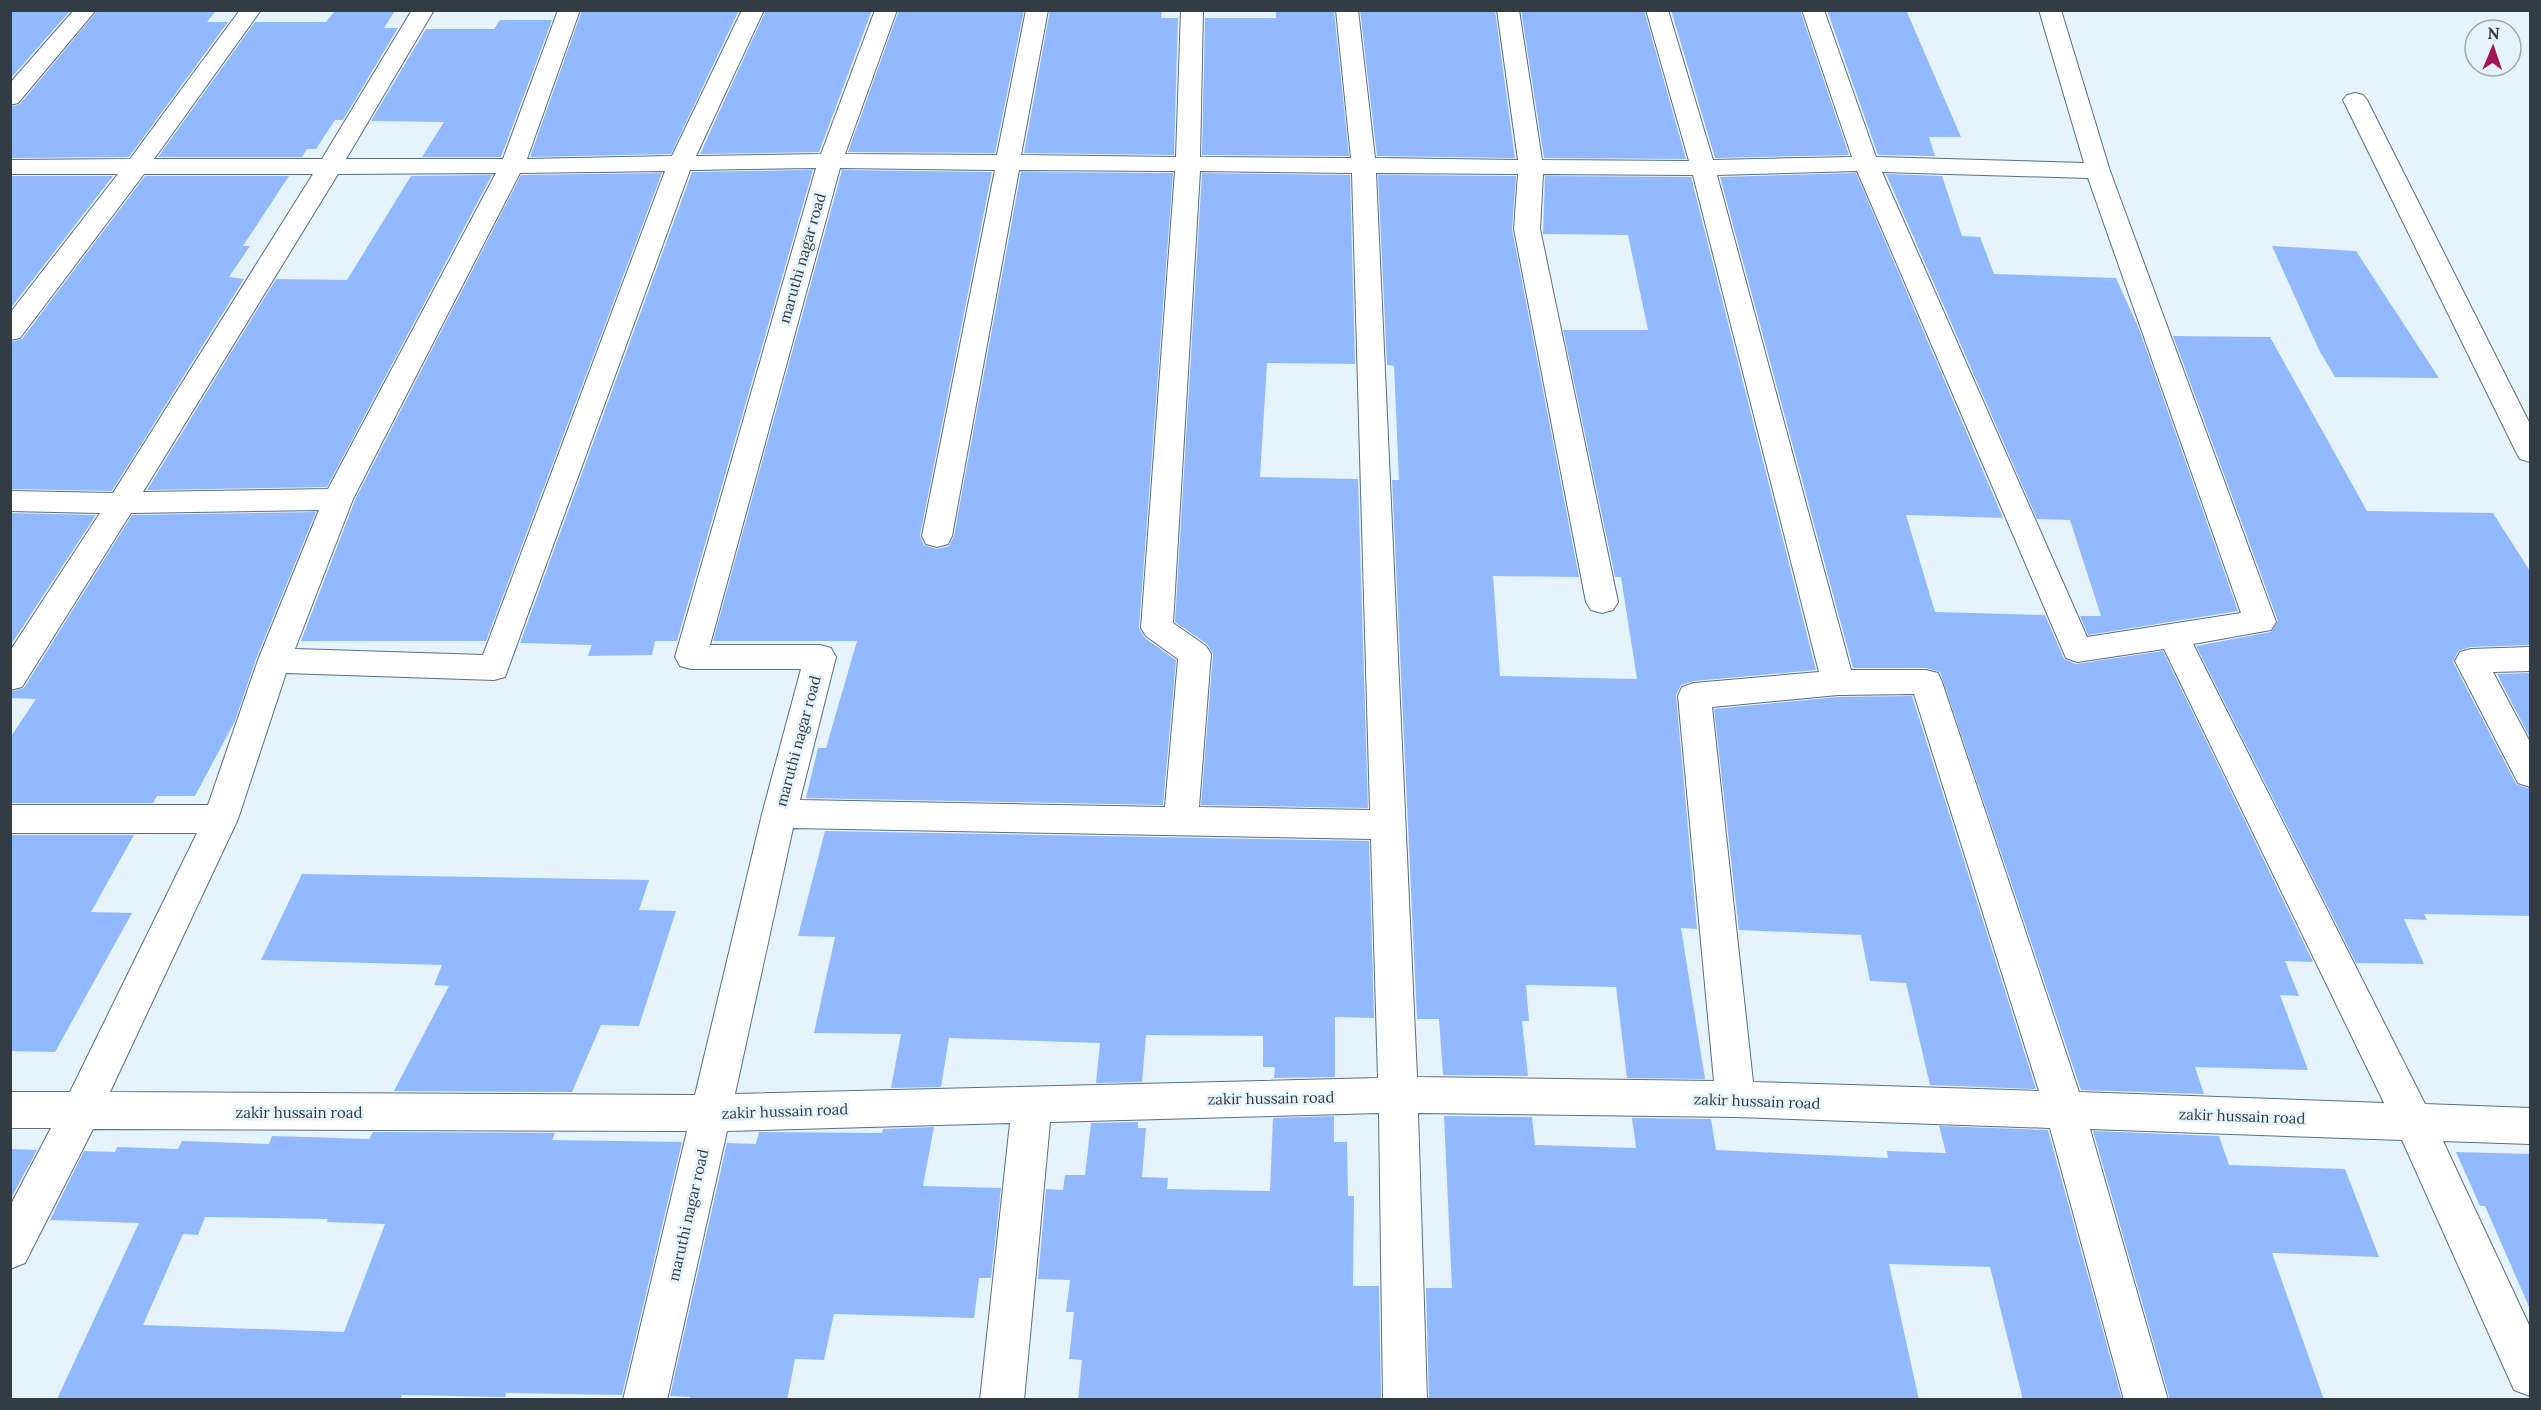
<svg xmlns="http://www.w3.org/2000/svg" width="2541" height="1410" font-family="Lora,serif">
<rect width="100%" height="100%" fill="#e5f3fd"/>
<g fill="#92b9fe" fill-rule="evenodd">
<path d="M10,10H71L10,79Z"/>
<path d="M98,10L215,12L207,22H228L129,157L10,158V107L20,104Z"/>
<path d="M582,10H739L671,154L530,157Z"/>
<path d="M766,10H872L819,152L700,154Z"/>
<path d="M899,10H1024L995,153L848,152Z"/>
<path d="M1050,10H1162L1161,18H1178L1174,155L1024,153Z"/>
<path d="M1276,10H1334L1349,156L1202,155L1205,18H1276Z"/>
<path d="M1360,10H1495L1515,158L1377,156Z"/>
<path d="M1521,10H1644L1686,159L1544,158Z"/>
<path d="M1671,10H1800L1849,155L1715,158Z"/>
<path d="M1827,10H1906L1961,137H1929L1935,156L1878,155Z"/>
<path d="M334,12H394L384,28H398L343,120H335L316,149H307L302,157H158L255,22H326Z"/>
<path d="M500,20H552L501,157H422L444,122L371,121L426,29H494Z"/>
<path d="M813,170L677,641H655L652,655L588,656L592,645L520,643L692,172Z"/>
<path d="M842,170L992,172L920,536L924,545L936,549L949,546L954,536L1021,172L1173,173L1139,628L1145,638L1176,660L1163,805L806,798L818,748H826L857,641H713Z"/>
<path d="M662,173L486,641H301L355,500L521,175Z"/>
<path d="M1202,173L1350,175L1355,364L1267,363L1260,477L1358,479L1368,808L1201,805L1213,654L1207,644L1175,622Z"/>
<path d="M1856,173L2003,518L1906,515L1935,612L2045,615L2064,659L2076,664L2163,651L2313,962L2285,961L2299,996L2280,995L2308,1070L2195,1067L2204,1094L2081,1090L1940,672L1926,668H1853L1720,177Z"/>
<path d="M1886,174L1942,176L1962,236L1980,237L1994,274L2116,278L2139,329L2238,611L2088,635L2080,616H2101L2070,520L2037,519Z"/>
<path d="M492,175L327,487L147,490L276,279L347,280L411,176Z"/>
<path d="M1378,175L1516,176L1512,229L1579,577L1493,576L1500,676L1637,679L1621,577H1615L1563,330H1648L1628,235L1543,234L1545,176L1691,177L1816,670L1694,681L1681,685L1676,695L1697,929L1681,928L1705,1079L1627,1078L1616,987L1526,985L1529,1021H1522L1528,1076L1443,1075L1439,1019H1417L1392,480H1399L1394,366L1387,365Z"/>
<path d="M10,176H113L10,309Z"/>
<path d="M145,176H289L243,246H250L229,277L244,279L112,491L10,489V342L22,339Z"/>
<path d="M2272,246L2356,251L2439,378L2335,377L2319,350Z"/>
<path d="M2173,336L2270,337L2367,511L2493,513L2530,571V645L2470,647L2458,651L2453,662L2516,784L2530,789V916L2424,914L2427,920L2404,919L2424,964L2356,963L2196,646L2271,632L2278,621Z"/>
<path d="M316,512L256,659L235,721L195,796H157L153,803H10V738L36,699L10,698V692L24,688L132,515Z"/>
<path d="M10,513L96,515L10,646Z"/>
<path d="M2530,673V738L2497,674Z"/>
<path d="M1912,696L2036,1089L1930,1085L1906,983L1870,981L1861,935L1739,930L1714,709L1838,697Z"/>
<path d="M825,831L1369,841L1374,1018L1335,1017V1077L1274,1078L1275,1067H1263V1036L1146,1035L1142,1082L1096,1083L1100,1043L949,1038L941,1087L891,1088L901,1034L814,1033L835,937L798,936Z"/>
<path d="M10,835H134L91,912L132,913L55,1052L10,1051Z"/>
<path d="M302,874L649,880L639,910L676,911L639,1026L601,1025L572,1092L394,1091L449,986L434,985L442,965L261,960Z"/>
<path d="M1334,1116V1142H1347L1348,1196H1354L1353,1286H1379L1381,1400H1078L1082,1360L1069,1359L1074,1312H1066L1070,1280L1038,1279L1046,1189L1063,1190L1065,1175H1085L1091,1123L1138,1122V1128H1146L1142,1177L1168,1178L1167,1189L1270,1191L1273,1118Z"/>
<path d="M1444,1116L1532,1117L1535,1145L1636,1148L1632,1118L1711,1119L1716,1150L1888,1158L1887,1151L1946,1153L1939,1126L2048,1130L2122,1400H2023L1990,1267L1889,1264L1919,1400H1429L1426,1288H1452Z"/>
<path d="M934,1127L923,1186L1001,1188L991,1278H979L974,1318L834,1314L824,1360L795,1359L787,1400H689L690,1397L670,1396L727,1143L756,1144L759,1132L882,1133L883,1129Z"/>
<path d="M2093,1131L2219,1136L2229,1165L2345,1169L2379,1257L2272,1253L2324,1400H2170Z"/>
<path d="M373,1132L555,1133L552,1140L682,1142L622,1395L506,1393L505,1397L402,1395L400,1400L57,1399L139,1223L50,1220L84,1151L115,1152L117,1147L178,1149L182,1141L269,1144L272,1136L369,1139ZM205,1217L328,1219L327,1222L385,1224L344,1332L143,1325L183,1234L198,1235Z"/>
<path d="M10,1149L37,1150L10,1200Z"/>
<path d="M2456,1152L2530,1154V1309L2485,1206H2480Z"/>
</g>
<g fill="none" stroke-linecap="round" stroke-linejoin="round">
<g stroke="#5b6f7d" stroke-width="2">
<g id="street">
<path d="M74,10H96L18,103L10,105V83Z"/>
<path d="M240,10H261L154,159H322L412,10H434L346,159H503L558,10H580L527,159L672,156L742,10H764L696,156L821,154L875,10H897L845,154L997,155L1026,10H1048L1021,155L1176,157L1181,10H1203L1200,157L1351,158L1336,10H1358L1375,158L1518,160L1497,10H1519L1542,160L1689,161L1646,10H1668L1713,160L1852,157L1802,10H1824L1876,157L2084,163L2039,10H2061L2110,171L2276,622L2271,630L2193,644L2425,1104L2530,1108V1144L2443,1141L2530,1327V1396L2514,1390L2402,1140L2090,1129L2168,1400H2124L2050,1128L1735,1117L1418,1113L1427,1400H1383L1379,1113L1050,1122L1024,1400H980L1010,1123L727,1131L667,1400H623L687,1131L93,1129L25,1263L10,1269V1206L51,1128H10V1092H70L197,833H10V805H208L258,660L319,510L131,513L22,687L10,690V651L100,513L10,511V491L113,493L313,174H144L20,338L10,340V313L118,174H10V160L130,159ZM816,168L675,657L680,666L691,669H801L762,814L695,1095L110,1092L238,819L286,673L494,680L505,677L690,170ZM840,168L995,170L922,536L926,544L937,547L948,544L952,536L1019,170L1175,171L1141,628L1146,636L1178,659L1165,807L800,800L836,657L831,648L820,645H710ZM665,171L483,655L295,649L353,499L520,173ZM1200,171L1352,173L1370,810L1199,807L1211,654L1206,646L1173,623ZM1857,171L2066,658L2077,662L2164,649L2384,1103L2079,1092L1942,682L1938,673L1926,670H1851L1717,175ZM1882,172L2088,178L2241,613L2087,637ZM496,173L328,489L143,492L338,174ZM1376,173L1518,174L1514,229L1586,602L1591,610L1602,613L1613,610L1618,602L1540,229L1543,174L1693,175L1819,672L1694,683L1682,687L1678,696L1714,1081L1417,1077ZM1914,694L2039,1091L1753,1082L1712,707L1838,695ZM793,828L1371,839L1378,1078L735,1094Z"/>
<path d="M2355,93L2363,95L2367,100L2530,424V462L2520,459L2516,452L2343,100L2347,95Z"/>
<path d="M2530,647V671L2493,672L2530,742V787L2518,783L2455,661L2460,652L2471,649Z"/>
</g>
</g>
<use href="#street" fill="#fff" fill-rule="evenodd"/>
</g>
<g text-anchor="middle" dominant-baseline="central" stroke-width="5" stroke-linejoin="round" paint-order="stroke">
<g font-size="15" fill="#323c42" stroke="#e5f3fd">
<text transform="translate(802 258) rotate(-74)">maruthi nagar road</text>
<text transform="translate(798 741) rotate(-75)">maruthi nagar road</text>
<text transform="translate(1271 1098) rotate(-1)">zakir hussain road</text>
<text transform="translate(1757 1101) rotate(2)">zakir hussain road</text>
<text transform="translate(785 1111) rotate(-2)">zakir hussain road</text>
<text x="299" y="1112">zakir hussain road</text>
<text transform="translate(2242 1116) rotate(2)">zakir hussain road</text>
<text transform="translate(688 1215) rotate(-77)">maruthi nagar road</text>
</g>
</g>
<rect width="2541" height="1410" fill="none" stroke="#323c42" stroke-width="24"/>
<g transform="translate(2493 48) rotate(2)"><circle r="28" fill="#e5f3fd" stroke="#9daab2" stroke-width="1.5"/>
<path d="M0-4.5L10 22L0 15L-10 22Z" fill="#a31457"/>
<text y="-9" font-size="16" font-weight="bold" text-anchor="middle" fill="#323c42">N</text>
</g>
</svg>
